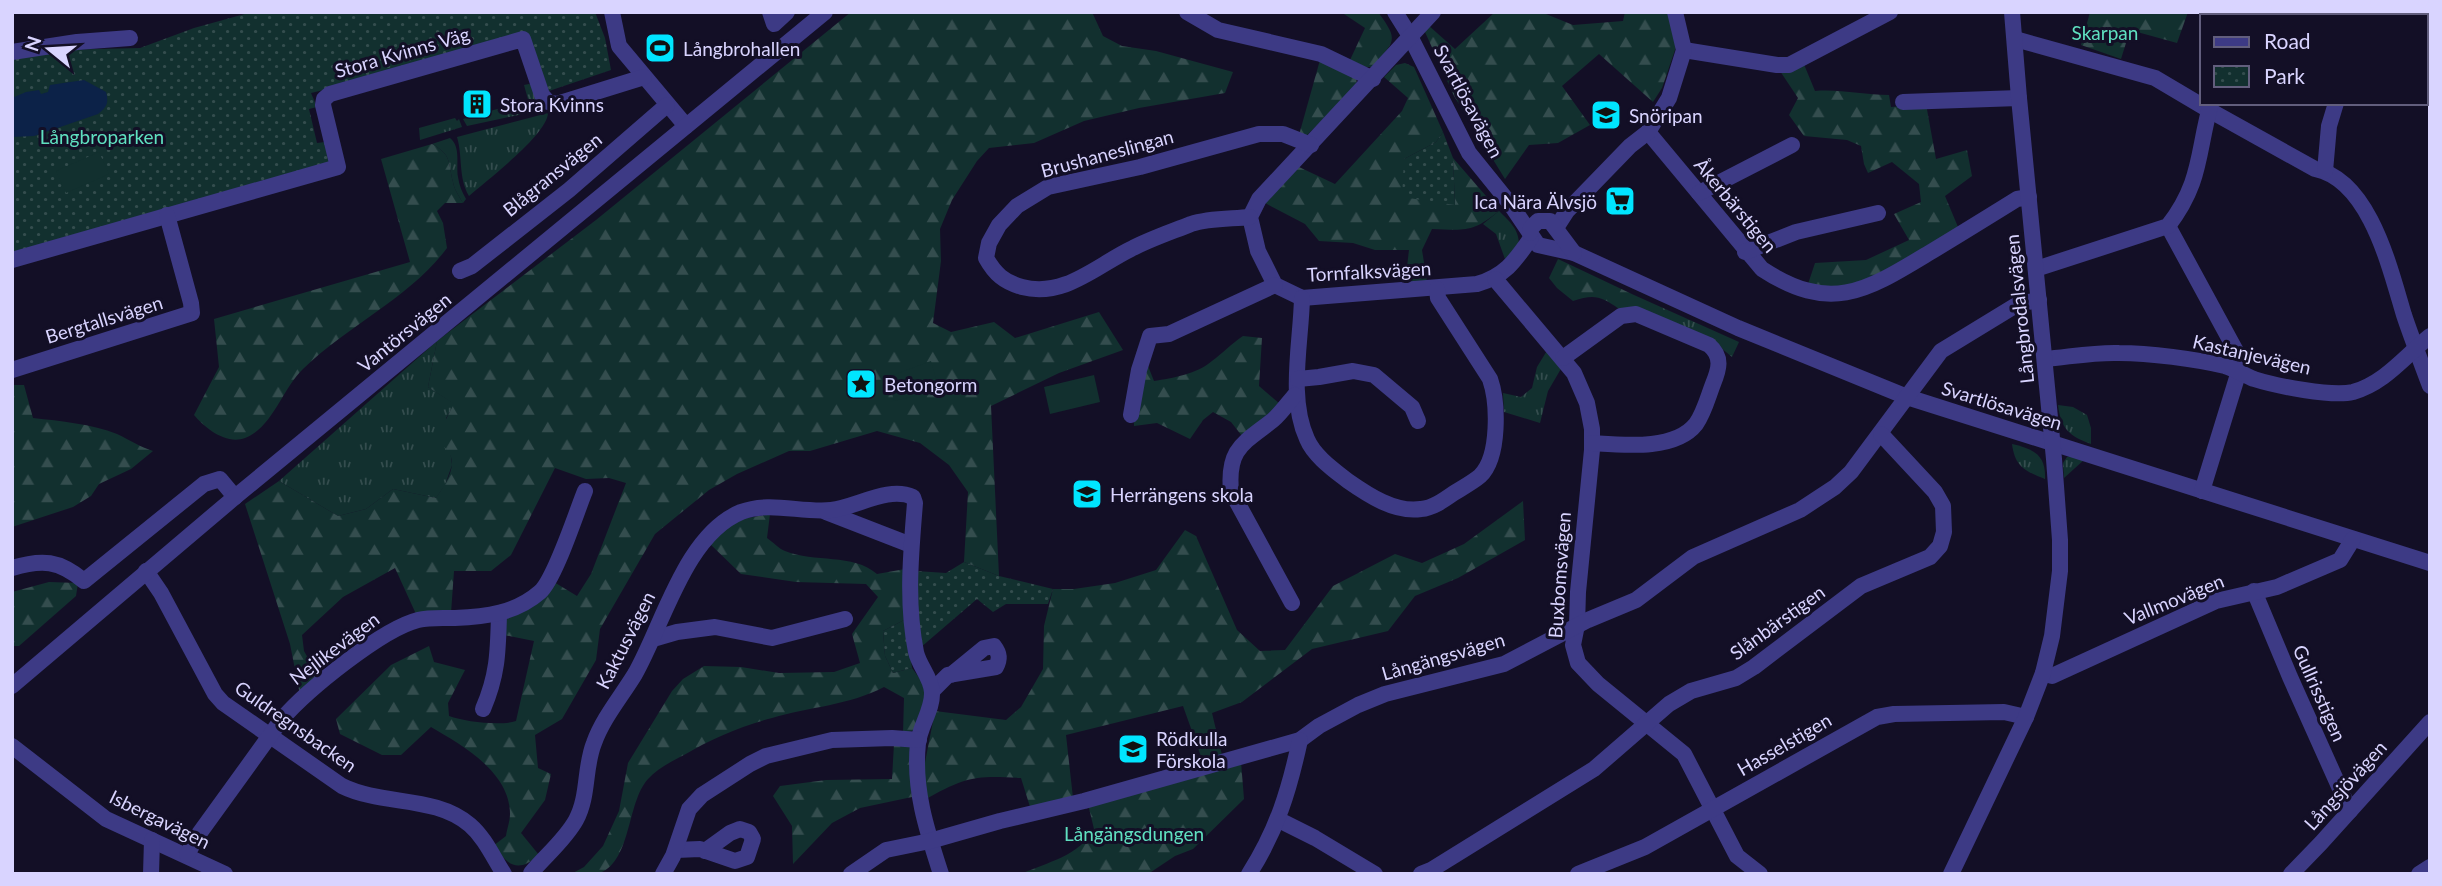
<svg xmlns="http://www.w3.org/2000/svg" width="2442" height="886" font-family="Lato,sans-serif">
<defs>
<pattern id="grass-tufts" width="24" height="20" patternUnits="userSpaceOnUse" patternTransform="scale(1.75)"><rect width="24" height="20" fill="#12302f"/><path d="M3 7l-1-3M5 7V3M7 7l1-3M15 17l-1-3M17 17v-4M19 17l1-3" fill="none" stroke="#344d4e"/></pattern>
<pattern id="forest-firs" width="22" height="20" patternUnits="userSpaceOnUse" patternTransform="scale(1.75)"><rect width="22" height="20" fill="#12302f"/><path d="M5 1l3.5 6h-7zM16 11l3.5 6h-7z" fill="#344d4e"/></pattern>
<pattern id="park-dots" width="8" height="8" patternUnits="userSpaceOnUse" patternTransform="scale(1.75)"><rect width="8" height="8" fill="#12302f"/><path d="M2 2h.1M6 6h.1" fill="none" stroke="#344d4e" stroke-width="1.8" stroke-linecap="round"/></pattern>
</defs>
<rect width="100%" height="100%" fill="#130f26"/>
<g fill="url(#grass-tufts)">
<path d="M529,84L533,85L544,107L541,110L467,126L463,119L514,104L517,113L531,110L524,85Z"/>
<path d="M548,113C547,135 487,180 469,196C458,177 463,157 457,137Z"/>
<path d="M455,118L457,121L459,119L462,127L420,140L419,128Z"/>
<path d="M450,138C461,147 456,164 458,177C459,185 462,192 466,199L463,203C459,196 454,189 453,182C448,162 452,155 432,144Z"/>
<path d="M1499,211C1510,222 1519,229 1519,245L1505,259L1496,234L1483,224Z"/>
<path d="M1409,250H1422L1427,282L1405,284Z"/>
<path d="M1634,295L1739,342L1732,357L1714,342L1634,308Z"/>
<path d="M437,341L428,387L455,404L446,418L452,465L445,485L436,498L393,489L366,509L338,516L279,481Z"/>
<path d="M1548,349L1562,367L1548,391L1540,423L1504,412L1503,393L1521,397L1532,388L1537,367Z"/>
<path d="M2058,405L2073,407L2087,415L2091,428V444C2069,436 2061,429 2058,405Z"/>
<path d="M2012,444C2034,449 2046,455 2045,479C2025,471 2015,467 2012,444Z"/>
<path d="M2075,455L2085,459L2064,478L2063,463L2067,457Z"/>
</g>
<g fill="url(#forest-firs)">
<path d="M851,12H1092L1103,36L1122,46L1156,51L1233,72L1225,93L1139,108L1084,121L1034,143L989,148L977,161L952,200L940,229L941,261L933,323L951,332L994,322L1015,338L1099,312L1123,350L1059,373L991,406L999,576L964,562L968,492L949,465L920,443L877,431L810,451H789L737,474L709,490L655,534L600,629L596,660L562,719L535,735L538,768L551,774L545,800L521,833L539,855C517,874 509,865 493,846L506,836C507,829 510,821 510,814C510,772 462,745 431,727L401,755H382L340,734L336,719L391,665L429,646L434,662L465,670L448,703L449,716C465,722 501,726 516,721L534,641L504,635L503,622L554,582L577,596L591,574L626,483L609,478L586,479L555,468L511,555L491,571H454L451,613L416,614L395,568L343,597L302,635L304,651L320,680L300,695L290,644L245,504L279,481L338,516L366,509L393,489L436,498C444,486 459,466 448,451C445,447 439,443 435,440L454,404L428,387L437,341L596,220Z"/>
<path d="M1341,12H1378C1400,42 1394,40 1373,67H1366L1350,60L1365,28Z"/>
<path d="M1495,12H1541L1573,25L1623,21L1625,12H1669L1677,44L1662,88L1653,102L1599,54L1562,86L1590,125L1558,143L1529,145L1505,179L1454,96L1425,32L1428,25L1455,49Z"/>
<path d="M2090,12H2188L2177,43L2130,30L2121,59L2081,45Z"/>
<path d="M1320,60L1356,76L1357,87L1307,135H1299Z"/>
<path d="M1803,62L1815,91C1840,89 1864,95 1889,95L1891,107L1926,104L1936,159L1967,150L1972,176L1945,196L1958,227L1884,276L1834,289L1808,284L1815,263L1866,260L1909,240L1894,214L1921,202L1919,184L1892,162L1868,173L1864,164L1861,146L1847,140L1804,136L1789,115L1798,98L1778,68Z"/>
<path d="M1405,63L1414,67L1443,132L1436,142L1404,159L1455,205L1453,158L1499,211C1472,233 1465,230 1432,229L1422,250H1375L1353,243L1319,241L1305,224L1265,203L1299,167L1335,184L1402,111L1408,98L1384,77L1396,65Z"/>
<path d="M432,144C452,155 448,162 453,182C454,189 459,196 463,203H445L437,211L443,223L447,248C411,297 347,326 303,369C282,389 273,427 245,438C226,445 205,428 194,415L219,367L214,319L410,262L381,159Z"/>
<path d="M1558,259L1634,295V308L1619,309C1601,296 1594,294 1573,301L1557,288L1549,278Z"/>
<path d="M1243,336L1262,338L1259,386L1280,404L1242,436L1231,422L1213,412L1203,420L1190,439L1157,423L1134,426V408L1146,361L1154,381C1173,378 1197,374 1212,361C1223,353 1231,344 1243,336Z"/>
<path d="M12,385H24L33,418C60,421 92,424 117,434C130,440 140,447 153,451L131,469L99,484L91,496L73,507L12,527Z"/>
<path d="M1523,501L1525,540L1458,578L1415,596L1388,631L1312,649L1242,702L1212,713L1222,755L1203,762L1183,706L1066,735L1073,798L1031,810L1021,778C975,775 965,777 924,800L922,778L935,711L1006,720L1021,707L1043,669L1044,626L1053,589H1074L1115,583L1156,570L1185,530L1196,536L1237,630L1260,651L1285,650L1333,586L1395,554L1422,563L1464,544Z"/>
<path d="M770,514L767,538C773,542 779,549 785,551C814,563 853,553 877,574L905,569L906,619L883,631L885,656L893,673L912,668L925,686L924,709L915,730L903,734L904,698L884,687C850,705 809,707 772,718C741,726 711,739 684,755C672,761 657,769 648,779C626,803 632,864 597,874C590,876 579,874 571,874L584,867L603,846L619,811L628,763L672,691L683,679L704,666L741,667L779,673L834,672L860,663L852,634L878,597L866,584L796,582L741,574L709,543L737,520Z"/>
<path d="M49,582L78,583L76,596L19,646H12V592Z"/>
<path d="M894,744L910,747C916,762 910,780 912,797L860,808L832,823L793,864L792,826L773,796L780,786L826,780L892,779Z"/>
<path d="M1241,762L1244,799L1193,849L1175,856L1148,874H1021C1048,862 1079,856 1094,829L1088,804Z"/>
</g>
<g fill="url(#park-dots)">
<path d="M252,12H595L605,38L611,70L546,92L531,40L311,93L317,107L309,109L317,143L325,142L330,163L12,254V51L140,48L194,28Z"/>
<path d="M1443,132L1453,158L1455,205L1402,197L1404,159L1436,142Z"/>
<path d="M964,562L999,576L1053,589L1048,604H1006L993,612L977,599L920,648L916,571L946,573Z"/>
<path d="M906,619L912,668L893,673L885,656L883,631Z"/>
</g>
<g fill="#12302f">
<path d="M99,152L109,174L66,193L56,171Z"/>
<path d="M931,361L939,390L894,401L888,377Z"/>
<path d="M1094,375L1100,402L1050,414L1044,387Z"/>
</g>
<path fill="#0c2248" d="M84,80L106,92C109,103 107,107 98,114L34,136L12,137V98L26,92L39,90L41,94L48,92L50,85Z"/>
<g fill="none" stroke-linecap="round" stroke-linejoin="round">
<g stroke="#3d3a85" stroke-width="16">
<path d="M612,12L619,46L686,126"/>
<path d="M770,12L774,24L787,12"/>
<path d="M1187,12L1218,30L1321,54L1373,79"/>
<path d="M1395,12L1410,36L1469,153L1511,205L1538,245L1574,253L1738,328L1907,397L2430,563"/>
<path d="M1433,12L1259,199L1250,217L1258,251L1275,285L1302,298L1477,284C1505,276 1515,261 1531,238"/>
<path d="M2409,12L2410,16"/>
<path d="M2237,16L2238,12"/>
<path d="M2426,38L2430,34"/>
<path d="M2015,39L2155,78L2209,110L2315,169C2370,180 2390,269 2404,315C2412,339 2421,362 2430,386"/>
<path d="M1684,50L1777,65H1789L1890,12"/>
<path d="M12,52L77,42L130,38"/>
<path d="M2426,61L2430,70"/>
<path d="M1903,102L2019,98"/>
<path d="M1648,132L1762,269C1831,314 1866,291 1929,253C1959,235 1988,217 2017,199L2029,197"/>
<path d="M2325,171L2329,126L2336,103"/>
<path d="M1699,193L1792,145"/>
<path d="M1250,217C1232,219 1209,218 1191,224C1171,232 1150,239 1131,249C1096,266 1064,298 1022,287C1004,282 995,274 986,258L989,243L999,225L1017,206L1048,187L1140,167L1259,134H1283L1311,145"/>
<path d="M2168,226L2236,351L2239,371L2202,491"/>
<path d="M1556,228L1567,211L1630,146L1648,132L1669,98L1684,50L1675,12"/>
<path d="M1530,233L1531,228L1538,221H1550L1574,253"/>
<path d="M1745,252L1796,232L1878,213"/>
<path d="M12,260L338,167L323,105L324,99L330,94L523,39L542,95L548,102L557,104L644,77"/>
<path d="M2036,269L2168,226C2202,182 2197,153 2211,103"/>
<path d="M460,271L472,266L569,190L667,105"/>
<path d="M1495,279L1574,373L1587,403L1592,429V450L1578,592L1577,625L1573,645L1578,663L1598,684L1684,754L1737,856L1760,874"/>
<path d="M1302,298C1301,343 1288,398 1307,439C1314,456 1334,470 1348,481C1368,495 1395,513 1421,509C1433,508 1444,500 1454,493C1462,488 1473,482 1480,476C1500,457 1498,402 1490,379L1438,298L1437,289"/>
<path d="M1563,358L1621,316L1636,314L1709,345C1723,357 1719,369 1713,384C1708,397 1704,413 1696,424C1675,451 1622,445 1592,443"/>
<path d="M2045,359C2069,357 2095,352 2119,353C2150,353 2195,359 2225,366C2235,369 2244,375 2254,379C2276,386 2332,397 2353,392C2385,383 2405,356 2430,336"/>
<path d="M12,370L192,313L191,303L167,215"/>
<path d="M1298,379L1319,377L1353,371L1374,375L1412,407L1418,421"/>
<path d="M1131,415L1139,370L1150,336L1169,334L1275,285"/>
<path d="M826,512L911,545"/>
<path d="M12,568C42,559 59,560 84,581L204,484L220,479L235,497"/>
<path d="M146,571L161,593L215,694L223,703L342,786C383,806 435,795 470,825C485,838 493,857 504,874"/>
<path d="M2254,591L2290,677L2350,811"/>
<path d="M1292,603L1231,491C1227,448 1244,443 1273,420C1281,413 1288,403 1295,395"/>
<path d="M653,639L677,632L715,627L772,638L845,619"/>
<path d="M2043,673L2052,676L2216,601L2277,587L2340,560L2353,539"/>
<path d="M12,686L235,497L825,12"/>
<path d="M932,691L948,675L996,667C1000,659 1000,654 994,646L984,648L951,675"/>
<path d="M483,709C498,674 498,651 499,614"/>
<path d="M12,746L106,819L225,874"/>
<path d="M1279,820L1315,838L1375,874"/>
<path d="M676,850L700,849L735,861L747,857L753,839L749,832L740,829L730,833L705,851"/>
<path d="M187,855L196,838L282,719C307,690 382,629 418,620C430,617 443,618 455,618C486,617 516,613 540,592C555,579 576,513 585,491"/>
<path d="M531,873C545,856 565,840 576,820C589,796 584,768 594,743C603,718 621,697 635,674C663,625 685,535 741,512C770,501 801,513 831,510C857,507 888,486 913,497L915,503C911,553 906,602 916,652C919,666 931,677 932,692C933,709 920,726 918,743C913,789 927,831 941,874"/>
<path d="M151,874L152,840"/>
<path d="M663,874L673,856L689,809L702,795L750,764L766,756L832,740L892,738L919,740"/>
<path d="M851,874L886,850L930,841L1000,821L1084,801L1300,740L1319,726L1358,705L1385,694L1504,664L1588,620L1636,600L1693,557L1800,510L1835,487L1851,472L1941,351L2018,304L2039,300"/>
<path d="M1249,874C1277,830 1289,791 1300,740"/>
<path d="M1421,874L1431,870L1594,769L1669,704L1691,691L1736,678L1754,667L1861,586L1930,557L1940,546L1944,532L1943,506L1935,492L1881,434"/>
<path d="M1578,874L1645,847L1877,717L1894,714L2004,712L2026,717"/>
<path d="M1951,874L2026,717L2043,673L2052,636L2060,571V540L2054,459L2019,98L2012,12"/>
<path d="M2291,874L2321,843L2430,722"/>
<path d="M2419,874L2430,867"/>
</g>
</g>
<defs>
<g id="stadium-square" transform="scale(1.575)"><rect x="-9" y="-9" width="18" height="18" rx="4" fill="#00e5ff" stroke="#130f26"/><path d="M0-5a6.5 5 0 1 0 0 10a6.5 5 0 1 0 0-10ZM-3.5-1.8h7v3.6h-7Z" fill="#111"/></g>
<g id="building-square" transform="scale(1.575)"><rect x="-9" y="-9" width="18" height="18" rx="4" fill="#00e5ff" stroke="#130f26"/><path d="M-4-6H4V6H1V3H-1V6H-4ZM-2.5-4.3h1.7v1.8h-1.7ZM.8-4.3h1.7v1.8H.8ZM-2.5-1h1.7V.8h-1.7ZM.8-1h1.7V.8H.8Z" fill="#111"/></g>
<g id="school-square" transform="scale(1.575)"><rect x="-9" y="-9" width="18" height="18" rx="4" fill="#00e5ff" stroke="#130f26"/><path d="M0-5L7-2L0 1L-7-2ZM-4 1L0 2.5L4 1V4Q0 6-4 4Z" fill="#111"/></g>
<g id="supermarket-square" transform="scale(1.575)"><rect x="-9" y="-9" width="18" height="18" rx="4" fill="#00e5ff" stroke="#130f26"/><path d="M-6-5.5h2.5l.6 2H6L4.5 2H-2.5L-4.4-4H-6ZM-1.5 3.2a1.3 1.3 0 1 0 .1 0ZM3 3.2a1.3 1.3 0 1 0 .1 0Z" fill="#111"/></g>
<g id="sight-square" transform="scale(1.575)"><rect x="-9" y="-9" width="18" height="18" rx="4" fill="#00e5ff" stroke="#130f26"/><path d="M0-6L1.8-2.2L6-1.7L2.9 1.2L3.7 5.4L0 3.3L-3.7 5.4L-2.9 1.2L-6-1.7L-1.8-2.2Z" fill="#111"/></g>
</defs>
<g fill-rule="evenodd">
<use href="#stadium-square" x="660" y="48"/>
<use href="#building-square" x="477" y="104"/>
<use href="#school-square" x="1606" y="115"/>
<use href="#supermarket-square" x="1620" y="201"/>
<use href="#sight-square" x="861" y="384"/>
<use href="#school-square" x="1087" y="494"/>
<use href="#school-square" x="1133" y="749"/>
</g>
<g text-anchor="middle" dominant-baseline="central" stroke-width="6" stroke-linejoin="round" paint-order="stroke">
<g font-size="19" fill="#5fe0c0" stroke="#130f26">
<text x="2105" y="32">Skarpan</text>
<text x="102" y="136">Långbroparken</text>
<text x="1134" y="833">Långängsdungen</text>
</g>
<g font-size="19" fill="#d9d4ff" stroke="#130f26" text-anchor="start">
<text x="683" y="48">Långbrohallen</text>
<text x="500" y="104">Stora Kvinns</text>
<text x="1629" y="115">Snöripan</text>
<text x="1597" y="201" text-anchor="end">Ica Nära Älvsjö</text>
<text x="884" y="384">Betongorm</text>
<text x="1110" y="494">Herrängens skola</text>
<text x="1156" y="738">Rödkulla<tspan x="1156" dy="22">Förskola</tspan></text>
</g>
<g font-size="19" fill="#d9d4ff" stroke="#130f26">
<text transform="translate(402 52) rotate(-16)">Stora Kvinns Väg</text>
<text transform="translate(1469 101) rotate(62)">Svartlösavägen</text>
<text transform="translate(1107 153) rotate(-15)">Brushaneslingan</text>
<text transform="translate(552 174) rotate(-39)">Blågransvägen</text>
<text transform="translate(1736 205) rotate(50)">Åkerbärstigen</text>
<text transform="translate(1369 271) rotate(-3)">Tornfalksvägen</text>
<text transform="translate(2019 309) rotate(-96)">Långbrodalsvägen</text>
<text transform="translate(104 319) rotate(-17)">Bergtallsvägen</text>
<text transform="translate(404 332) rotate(-39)">Vantörsvägen</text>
<text transform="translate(2252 354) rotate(13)">Kastanjevägen</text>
<text transform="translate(2002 405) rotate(17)">Svartlösavägen</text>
<text transform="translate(1559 575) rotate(-86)">Buxbomsvägen</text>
<text transform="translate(2174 599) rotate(-22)">Vallmovägen</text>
<text transform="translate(1777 622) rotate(-36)">Slånbärstigen</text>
<text transform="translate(625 640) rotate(-63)">Kaktusvägen</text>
<text transform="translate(334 648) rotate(-37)">Nejlikevägen</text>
<text transform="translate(1443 656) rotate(-16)">Långängsvägen</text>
<text transform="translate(2320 693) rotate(66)">Gullrisstigen</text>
<text transform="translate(296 726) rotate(35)">Guldregnsbacken</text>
<text transform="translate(1784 744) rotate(-30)">Hasselstigen</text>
<text transform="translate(2345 785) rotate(-48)">Långsjövägen</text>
<text transform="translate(160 819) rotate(26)">Isbergavägen</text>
</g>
</g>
<rect width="2442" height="886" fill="none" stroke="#d9d4ff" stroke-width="28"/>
<rect x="2200" y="14" width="228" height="91" fill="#130f26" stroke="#625e7d" stroke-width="2"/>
<rect x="2214" y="37" width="35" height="10" fill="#3d3a85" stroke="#625e7d" stroke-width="2"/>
<text x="2264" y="49" font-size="21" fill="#d9d4ff">Road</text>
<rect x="2214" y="66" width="35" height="21" fill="url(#park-dots)" stroke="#625e7d" stroke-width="2"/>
<text x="2264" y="84" font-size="21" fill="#d9d4ff">Park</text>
<g transform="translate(49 49) rotate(288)" stroke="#130f26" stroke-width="5" paint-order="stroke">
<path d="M0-5L12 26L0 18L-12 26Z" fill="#d9d4ff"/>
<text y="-10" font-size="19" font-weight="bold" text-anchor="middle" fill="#d9d4ff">N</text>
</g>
</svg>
